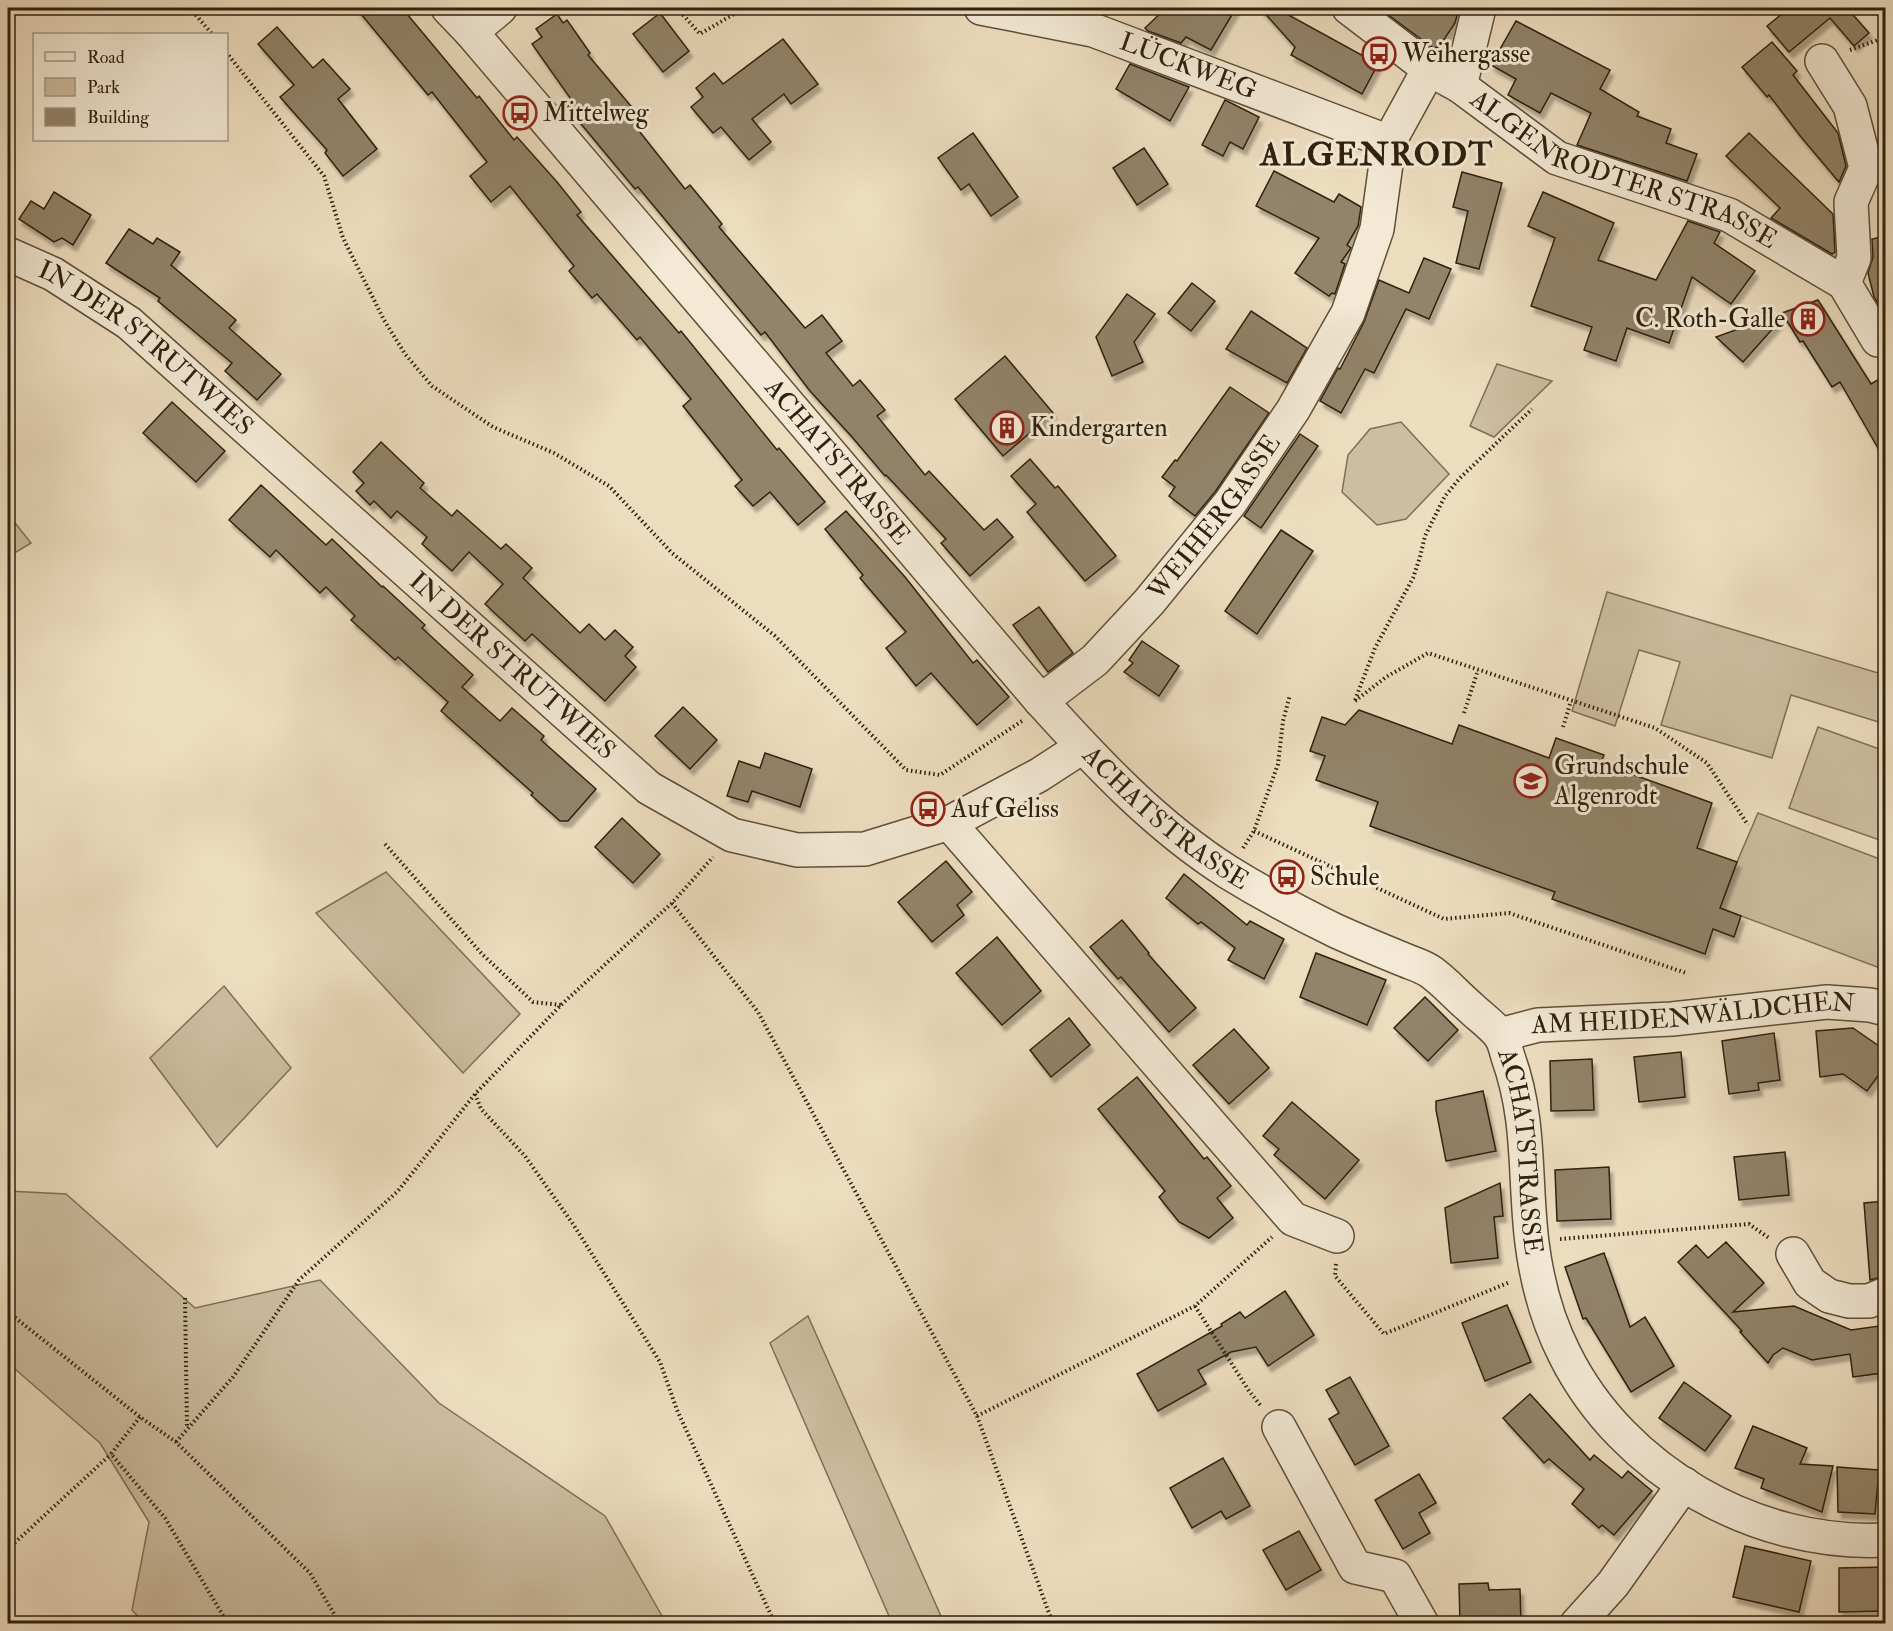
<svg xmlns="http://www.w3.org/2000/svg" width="1893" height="1631" font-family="'IM FELL Double Pica',serif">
<defs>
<filter id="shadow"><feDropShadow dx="3.5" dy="6" stdDeviation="1.5" flood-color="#0004"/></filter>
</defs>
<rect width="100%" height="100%" fill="#edddbf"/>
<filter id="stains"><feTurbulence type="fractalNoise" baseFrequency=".00333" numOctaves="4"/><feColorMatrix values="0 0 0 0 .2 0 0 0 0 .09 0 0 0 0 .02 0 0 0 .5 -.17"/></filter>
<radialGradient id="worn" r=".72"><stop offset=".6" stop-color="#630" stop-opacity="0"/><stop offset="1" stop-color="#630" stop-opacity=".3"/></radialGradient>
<g fill="#cdbda1" stroke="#7e6f58" stroke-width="1.5">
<path d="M1497,364L1552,381L1494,437L1470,426Z"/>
<path d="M1401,422L1449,474L1406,519L1377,525L1342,492L1348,455L1370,429Z"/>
<path d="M8,514L31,543L8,557Z"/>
<path d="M1607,592L1885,675V724L1791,695L1772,758L1661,725L1680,662L1639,650L1615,726L1572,711Z"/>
<path d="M1818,727L1885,751V842L1789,808Z"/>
<path d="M1758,813L1885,861V970L1720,908L1737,862Z"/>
<path d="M386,872L520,1014L463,1073L316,913Z"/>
<path d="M224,986L291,1068L217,1147L150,1058Z"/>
<path d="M8,1191L66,1194L195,1308L320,1280L439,1403L605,1516L666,1623H144L132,1610L149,1522L100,1443L8,1363Z"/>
<path d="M808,1316L944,1623H892L770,1343Z"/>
</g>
<g fill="#92836a" stroke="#2f210e" stroke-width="1.5" filter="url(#shadow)">
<path d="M356,8H402L477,98L479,96L514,140L517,137L557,182L581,212L577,215L679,333L681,331L777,450L779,448L825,502L798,525L770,492L753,506L735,486L742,480L683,406L691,399L640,337L637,340L597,294L592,298L569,271L574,266L510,186L491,202L470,176L487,162L432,92L428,95Z"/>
<path d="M1166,8H1236L1211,50L1186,37L1181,43L1148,31L1145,28Z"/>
<path d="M1260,8H1276L1378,64L1362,94L1291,55L1295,47Z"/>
<path d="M1379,8H1459L1455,23L1439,47L1433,48Z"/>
<path d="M1789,8H1847L1869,33L1854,46L1830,18L1789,52L1767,26Z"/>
<path d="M660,13L689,51L663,72L633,34Z"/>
<path d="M557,14L563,23L567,20L590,53L588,55L635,111L628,117L685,189L690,185L722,224L719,227L805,328L822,315L842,341L826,353L853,386L860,380L885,410L877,416L925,475L929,471L984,530L997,519L1013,537L970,576L941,543L946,539L886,475L885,476L852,437L810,391L765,332L761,335L638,187L635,189L567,107L573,102L532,44L542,37L536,29Z"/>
<path d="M1516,21L1610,70L1600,89L1639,112L1637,116L1671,129L1666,143L1697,154L1687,181L1577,145L1591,113L1551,93L1540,113L1508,95L1516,79L1491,65Z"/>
<path d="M277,27L313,68L323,59L350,89L338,99L377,149L343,176L325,153L327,150L280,97L294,85L258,44Z"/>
<path d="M783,39L818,84L791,104L784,94L752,119L771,142L749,160L721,127L713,133L691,107L703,97L696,88L714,73L723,84Z"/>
<path d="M1772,42L1797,71L1793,75L1838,133L1846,166L1839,182L1801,137L1769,95L1767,97L1742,67Z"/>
<path d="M1130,64L1189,87L1170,121L1116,89Z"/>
<path d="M1225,100L1259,117L1243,149L1230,142L1223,156L1202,145Z"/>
<path d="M973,133L1018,197L991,216L969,184L961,190L938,158Z"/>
<path d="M1749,133L1833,214L1835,252L1832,254L1771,218L1780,208L1726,156Z"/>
<path d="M1144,148L1168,184L1137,205L1113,168Z"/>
<path d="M1274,171L1334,202L1339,194L1361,207L1358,226L1347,245L1351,248L1341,262L1345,264L1335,294L1332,293L1329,296L1295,273L1319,238L1256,206Z"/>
<path d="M1462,172L1502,183L1479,269L1456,263L1468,211L1453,207Z"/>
<path d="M54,192L91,215L73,245L62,238L54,242L19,219L31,201L44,209Z"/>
<path d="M1543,192L1614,223L1598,260L1656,280L1688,221L1720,232L1714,243L1755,271L1731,304L1692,277L1669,343L1627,328L1616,361L1584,350L1592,327L1531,306L1555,238L1528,226Z"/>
<path d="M129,229L153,244L157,238L180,252L171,265L236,320L229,328L281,374L257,400L225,371L232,363L158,301L160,298L106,263Z"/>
<path d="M1886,236V313H1884L1874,297L1868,273L1873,257L1872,239Z"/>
<path d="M1424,258L1451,269L1429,319L1406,309L1374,373L1365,369L1341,413L1320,401L1338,368L1340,369L1364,322L1379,280L1409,293Z"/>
<path d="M1192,283L1215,301L1191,331L1168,313Z"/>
<path d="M1127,294L1155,314L1134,342L1143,362L1112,376L1096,337Z"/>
<path d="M1818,300L1871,384L1886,375V462L1840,382L1832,387L1803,341L1800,342L1784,316L1743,362L1716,337Z"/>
<path d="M1251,311L1307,348L1287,383L1226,349Z"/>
<path d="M1005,356L1053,413L1003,456L955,399Z"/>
<path d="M1230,387L1269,413L1215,492L1195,516L1169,496L1175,487L1162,477L1175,460L1177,461Z"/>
<path d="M172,402L225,451L196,482L143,433Z"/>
<path d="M1300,434L1318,446L1261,528L1244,516Z"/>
<path d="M381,442L424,483L420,488L452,516L457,510L501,549L506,544L532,568L523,578L580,633L589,624L605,640L615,630L633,647L625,656L636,667L605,701L532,634L525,641L485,604L503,584L469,552L452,571L422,544L427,537L397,511L391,518L374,501L370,505L356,491L364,483L353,472Z"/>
<path d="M1030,459L1055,488L1058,486L1116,556L1085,581L1027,512L1036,504L1011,476Z"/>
<path d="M261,485L326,545L332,539L382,587L383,586L425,625L422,628L473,675L462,687L500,721L512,708L544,736L541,740L596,789L568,821H560L531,795L533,793L441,711L448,702L398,657L395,660L351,620L355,616L326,587L320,593L276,550L270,557L229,520Z"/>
<path d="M846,511L905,577L973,663L977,660L1009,697L977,725L931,673L916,686L886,648L906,632L860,578L863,575L825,529Z"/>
<path d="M1281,530L1313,551L1257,634L1225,611Z"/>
<path d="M1039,607L1073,653L1048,672L1013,625Z"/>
<path d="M1142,641L1179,666L1159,696L1124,672L1133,663L1129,660Z"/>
<path d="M683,707L717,740L690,769L655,736Z"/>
<path d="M1359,710L1452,744L1459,725L1549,758L1556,738L1604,755L1601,763L1712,803L1697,848L1737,862L1720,908L1741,916L1734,937L1713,929L1705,954L1552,899L1555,892L1370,826L1378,802L1316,780L1325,756L1310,751L1322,717L1345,725Z"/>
<path d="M765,753L812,769L800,807L752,791L748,802L727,796L739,761L760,768Z"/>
<path d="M622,818L660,854L633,883L595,847Z"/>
<path d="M946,861L972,892L957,905L964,915L932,942L898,902Z"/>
<path d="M1184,874L1247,925L1250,921L1284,939L1264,979L1228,960L1235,948L1201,922L1198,924L1166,898Z"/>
<path d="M1122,920L1149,953L1148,954L1196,1008L1169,1032L1121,977L1118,979L1090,947Z"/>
<path d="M997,937L1041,991L1002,1025L956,973Z"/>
<path d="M1316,953L1386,980L1367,1025L1300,997Z"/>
<path d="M1425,997L1458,1030L1428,1061L1394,1028Z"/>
<path d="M1069,1018L1090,1045L1051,1077L1030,1050Z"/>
<path d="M1853,1028L1886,1051V1065L1867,1091L1843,1074L1820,1077L1816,1031Z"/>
<path d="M1234,1029L1269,1068L1229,1104L1193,1065Z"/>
<path d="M1774,1033L1780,1080L1758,1083L1759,1090L1729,1094L1722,1041Z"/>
<path d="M1681,1052L1685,1097L1639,1102L1634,1057Z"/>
<path d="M1592,1059L1594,1110L1551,1111L1550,1061Z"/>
<path d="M1137,1077L1204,1159L1207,1157L1231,1186L1217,1198L1233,1218L1209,1238L1179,1222L1159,1197L1165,1191L1098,1109Z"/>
<path d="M1483,1091L1496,1151L1446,1161L1436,1110V1101Z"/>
<path d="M1292,1102L1359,1160L1325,1199L1274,1155L1279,1149L1263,1136Z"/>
<path d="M1785,1152L1789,1195L1739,1200L1734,1157Z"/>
<path d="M1609,1167L1611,1219L1557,1221L1555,1170Z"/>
<path d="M1500,1183L1503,1216L1494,1217L1498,1258L1451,1263L1445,1208Z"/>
<path d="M1886,1201V1276L1870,1280L1864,1203Z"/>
<path d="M1726,1242L1764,1283L1733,1312L1794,1306L1851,1330L1886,1325V1360H1881L1882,1373L1853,1377L1850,1354L1812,1360L1783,1348L1773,1355L1768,1363L1740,1332L1742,1331L1678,1262L1696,1245L1708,1258Z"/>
<path d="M1604,1253L1630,1327L1645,1317L1674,1366L1631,1392L1586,1318L1583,1319L1565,1267Z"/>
<path d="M1285,1291L1314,1335L1268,1366L1256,1347L1231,1352L1198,1370L1206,1384L1158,1411L1137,1374L1222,1326L1221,1324L1240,1312L1245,1318Z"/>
<path d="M1507,1305L1531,1362L1485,1381L1462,1323Z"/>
<path d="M1350,1377L1389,1446L1355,1465L1329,1419L1339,1413L1326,1390Z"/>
<path d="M1684,1382L1731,1416L1705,1451L1659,1418Z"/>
<path d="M1530,1394L1590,1460L1594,1455L1622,1478L1628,1471L1652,1491L1614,1535L1602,1525L1599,1528L1572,1504L1584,1489L1549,1459L1544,1463L1503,1418Z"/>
<path d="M1753,1426L1807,1448L1800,1464L1833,1466L1822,1512L1761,1488L1764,1479L1735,1468Z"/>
<path d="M1223,1458L1250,1506L1226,1519L1221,1511L1192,1528L1170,1488Z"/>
<path d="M1837,1467L1879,1470L1875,1514L1838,1512Z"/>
<path d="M1419,1474L1436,1503L1419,1513L1430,1533L1403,1549L1375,1500Z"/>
<path d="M1299,1531L1321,1570L1286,1590L1263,1550Z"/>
<path d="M1745,1546L1811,1561L1799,1612L1733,1597Z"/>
<path d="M1886,1567V1611L1839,1612V1568Z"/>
<path d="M1488,1583L1489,1590L1520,1589L1521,1623H1460L1459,1584Z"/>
</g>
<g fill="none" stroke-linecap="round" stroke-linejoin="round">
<g stroke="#5e503a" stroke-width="36">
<g id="minor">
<path id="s1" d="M448,8L471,32L1041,701C1098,764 1156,826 1228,872C1262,893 1299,913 1336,931C1358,941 1380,950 1402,959C1411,963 1423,966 1431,972C1445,982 1457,996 1470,1007C1479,1016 1491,1024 1499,1034C1504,1040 1506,1050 1508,1057C1531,1120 1524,1179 1532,1243C1537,1282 1547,1320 1565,1355C1623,1471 1756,1547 1886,1540"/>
<path id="s2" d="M981,8L1093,30L1389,142"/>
<path id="s3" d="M1349,8L1429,69L1460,86L1557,158L1729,215L1844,283L1878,340L1886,339"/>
<path d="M471,32L500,8"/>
<path d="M1822,61L1850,106L1866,168L1851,202L1854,258L1844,283"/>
<path d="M1460,86L1479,8"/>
<path id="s4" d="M8,254L53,274L129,323L649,788L732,835L797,850L865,849L949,823L1039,775L1082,747"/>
<path id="s5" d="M1041,701L1095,660L1149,602L1230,503L1293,410L1348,313L1377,229L1389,142L1429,69"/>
<path d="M949,823L1293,1219L1337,1236"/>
<path id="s6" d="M1500,1035L1538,1025L1672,1019L1827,1002L1870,1005L1886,1009"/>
<path d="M1793,1254L1810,1283L1829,1296L1849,1301H1869L1886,1294"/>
<path d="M1279,1427L1355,1567L1395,1576L1422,1624"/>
<path d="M1577,1624L1613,1584L1684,1484"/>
</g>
</g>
<g stroke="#2f210e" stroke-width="4" stroke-dasharray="1.5 3" stroke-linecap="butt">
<path d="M190,8L212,34"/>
<path d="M677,8L700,34L744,8"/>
<path d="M1850,50L1886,37"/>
<path d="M226,52L324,176L343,238L384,320L405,354L432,386L493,427L554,453L609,486L672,553L775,636L906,770L940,775L1022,721"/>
<path d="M1355,700L1375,648L1413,578L1420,557L1425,536L1445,496L1460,478L1532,409"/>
<path d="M1355,701L1386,677L1428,653L1655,728L1707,763L1748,825"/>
<path d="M1464,713L1478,670"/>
<path d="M1563,727L1571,701"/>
<path d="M1254,831L1444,919L1509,913L1686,973"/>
<path d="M385,844L482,954L533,1002L561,1005"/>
<path d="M1243,848L1254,831L1278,764L1283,721L1290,695"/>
<path d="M672,903L758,1012L977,1416L1053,1624"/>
<path d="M475,1094L481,1109L525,1156L573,1224L660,1362L677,1410L775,1624"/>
<path d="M1560,1239L1749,1224L1769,1238"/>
<path d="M1336,1264L1335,1276L1384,1334L1510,1282"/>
<path d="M185,1298L187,1428"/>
<path d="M1195,1306L1249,1391L1261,1406"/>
<path d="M8,1312L140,1417L176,1442L310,1573L340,1624"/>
<path d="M977,1416L1195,1306L1272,1237"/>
<path d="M140,1417L111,1454L165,1518L228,1624"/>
<path d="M176,1442L233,1377L299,1280L398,1191L475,1094L561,1005L672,903L713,857"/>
<path d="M8,1549L111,1454"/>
</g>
<use href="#minor" stroke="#f3e9d5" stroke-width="33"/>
</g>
<defs>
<g id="bus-ring" transform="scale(1.725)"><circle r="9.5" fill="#f3e9d5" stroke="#8f2418" stroke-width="1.5"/><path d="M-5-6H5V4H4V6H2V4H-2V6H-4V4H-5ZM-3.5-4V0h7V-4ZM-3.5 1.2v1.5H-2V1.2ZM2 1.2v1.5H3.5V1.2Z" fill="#8f2418"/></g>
<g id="building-ring" transform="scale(1.725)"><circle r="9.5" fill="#f3e9d5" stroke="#8f2418" stroke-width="1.5"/><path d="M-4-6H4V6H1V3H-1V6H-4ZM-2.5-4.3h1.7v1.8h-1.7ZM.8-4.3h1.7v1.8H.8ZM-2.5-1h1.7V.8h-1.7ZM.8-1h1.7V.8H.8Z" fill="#8f2418"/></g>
<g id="school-ring" transform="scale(1.725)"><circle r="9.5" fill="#f3e9d5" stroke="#8f2418" stroke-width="1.5"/><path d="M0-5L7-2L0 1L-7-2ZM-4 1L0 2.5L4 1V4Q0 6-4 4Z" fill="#8f2418"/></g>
</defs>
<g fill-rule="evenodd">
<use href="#bus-ring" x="1379" y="54"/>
<use href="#bus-ring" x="520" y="113"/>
<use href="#building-ring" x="1808" y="319"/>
<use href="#building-ring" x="1007" y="428"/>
<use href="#school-ring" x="1531" y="781"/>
<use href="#bus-ring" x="928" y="809"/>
<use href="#bus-ring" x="1287" y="877"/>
</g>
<g text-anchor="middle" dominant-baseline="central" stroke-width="6" stroke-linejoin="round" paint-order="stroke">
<g font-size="26" fill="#2f210e" stroke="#f3e9d5" text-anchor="start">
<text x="1402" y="54">Weihergasse</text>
<text x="543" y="113">Mittelweg</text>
<text x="1785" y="319" text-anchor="end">C. Roth-Galle</text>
<text x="1030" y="428">Kindergarten</text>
<text x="1554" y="766">Grundschule<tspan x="1554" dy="30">Algenrodt</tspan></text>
<text x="951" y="809">Auf Geliss</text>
<text x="1310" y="877">Schule</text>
</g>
<g font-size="26" fill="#2f210e" stroke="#f3e9d5">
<text stroke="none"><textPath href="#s2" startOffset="216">LÜCKWEG</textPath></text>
<text stroke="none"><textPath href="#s3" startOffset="322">ALGENRODTER STRASSE</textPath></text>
<text stroke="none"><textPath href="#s4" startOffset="168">IN DER STRUTWIES</textPath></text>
<text stroke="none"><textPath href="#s1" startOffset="598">ACHATSTRASSE</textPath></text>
<text stroke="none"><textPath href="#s5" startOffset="254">WEIHERGASSE</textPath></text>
<text stroke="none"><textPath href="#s4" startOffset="654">IN DER STRUTWIES</textPath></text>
<text stroke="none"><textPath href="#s1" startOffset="1084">ACHATSTRASSE</textPath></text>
<text stroke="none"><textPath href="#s6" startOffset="195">AM HEIDENWÄLDCHEN</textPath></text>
<text stroke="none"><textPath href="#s1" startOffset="1606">ACHATSTRASSE</textPath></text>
</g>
<g font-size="32" font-weight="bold" letter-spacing="1.5" fill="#2f210e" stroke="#f3e9d5">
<text x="1377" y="155">ALGENRODT</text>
</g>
</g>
<rect width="1893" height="1631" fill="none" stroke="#edddbf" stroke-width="30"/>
<rect x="9" y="9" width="1875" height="1613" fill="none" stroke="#2f210e" stroke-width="3"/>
<rect x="15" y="15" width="1863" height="1601" fill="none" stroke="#2f210e" stroke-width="1.5"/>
<rect x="33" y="33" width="195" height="108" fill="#f3e9d5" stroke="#a59985" stroke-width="1.5"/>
<rect x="45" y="52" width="30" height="9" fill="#f3e9d5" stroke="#a59985" stroke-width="1.5"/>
<text x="87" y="63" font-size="18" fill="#2f210e">Road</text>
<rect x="45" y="78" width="30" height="18" fill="#cdbda1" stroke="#a59985" stroke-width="1.5"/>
<text x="87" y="93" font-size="18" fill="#2f210e">Park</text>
<rect x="45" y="108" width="30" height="18" fill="#92836a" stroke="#a59985" stroke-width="1.5"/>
<text x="87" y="123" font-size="18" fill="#2f210e">Building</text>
<rect width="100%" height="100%" filter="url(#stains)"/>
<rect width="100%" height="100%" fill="url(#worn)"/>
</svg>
